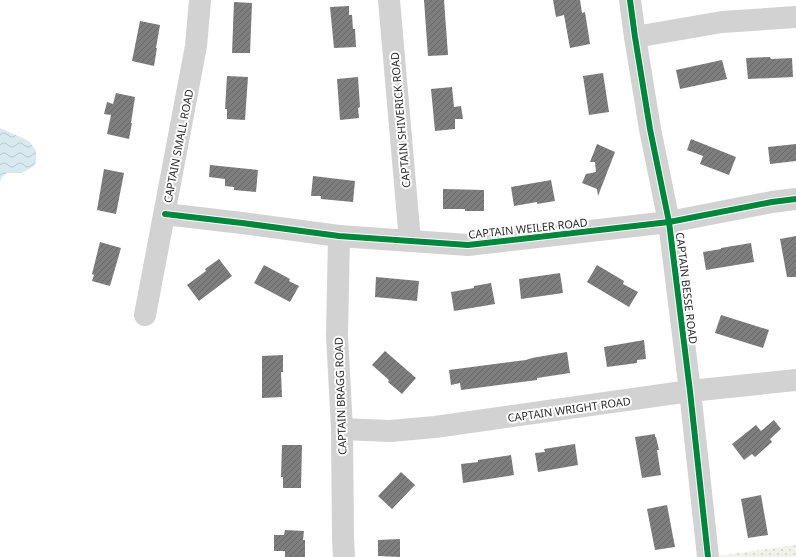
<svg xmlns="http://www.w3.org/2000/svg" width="796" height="557" font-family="'Noto Sans',sans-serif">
<defs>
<pattern id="grass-dots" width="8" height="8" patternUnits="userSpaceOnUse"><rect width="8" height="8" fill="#f1f3eb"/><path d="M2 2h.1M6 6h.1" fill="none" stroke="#cfd1ca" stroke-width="1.8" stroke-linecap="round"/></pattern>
<pattern id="water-waves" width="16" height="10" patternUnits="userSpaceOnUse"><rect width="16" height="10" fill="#d8eaef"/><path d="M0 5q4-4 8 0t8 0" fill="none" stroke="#bac9cd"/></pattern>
<pattern id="building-hatch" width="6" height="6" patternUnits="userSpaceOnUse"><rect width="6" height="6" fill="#7e7e7e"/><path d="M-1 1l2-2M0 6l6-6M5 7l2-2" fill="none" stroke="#686868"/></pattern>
</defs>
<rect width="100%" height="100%" fill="#fff"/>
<path fill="url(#grass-dots)" d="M796,545V557H711Z"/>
<path fill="url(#water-waves)" d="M0,128L25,139L30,142L36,151V162L34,166L22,173H7L2,177L0,182Z"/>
<g fill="url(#building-hatch)">
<path d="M424,0H444L448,55L428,56Z"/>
<path d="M553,0H580L582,13L585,12L590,44L570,48L564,15L556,17Z"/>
<path d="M234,2L252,3L250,53H232Z"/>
<path d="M349,6V15H352L353,29H355L356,47L334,48L330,7Z"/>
<path d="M140,21L160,25L156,48H157L154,66L132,61Z"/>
<path d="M770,57L771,59L792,58L793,77L748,79L746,58Z"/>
<path d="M722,60L727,79L680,89L676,70Z"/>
<path d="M603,73L609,112L589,115L583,76Z"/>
<path d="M227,76L248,77L245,120L227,119V109H225Z"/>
<path d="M358,77L360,107L358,108L359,118L340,120L337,79Z"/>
<path d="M452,87L454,107L461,106L463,119H455V129L435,131L431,89Z"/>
<path d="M116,93L135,97L131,123H132L129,139L107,134L111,115L104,114L107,102L113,104Z"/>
<path d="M691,139L736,157L729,175L700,164L703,156L687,150Z"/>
<path d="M597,144L615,152L598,196L597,189L582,183L586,174L596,172L595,162H590Z"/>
<path d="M796,144V161L770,164L768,147Z"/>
<path d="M210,165L258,170L256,192L234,190V187L225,186V179L209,177Z"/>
<path d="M104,169L124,173L116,214L97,210Z"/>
<path d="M313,176L355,181L353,202L321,199V196H311Z"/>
<path d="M551,180L555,201L537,204V202L514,206L511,187Z"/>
<path d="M443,189L484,190V211H465V209H443Z"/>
<path d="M796,236V277H787L780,239Z"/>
<path d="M100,242L121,248L110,286L92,281L94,275L92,274Z"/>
<path d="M751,243L754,262L706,270L703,252L721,249V248Z"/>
<path d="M219,259L232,276L199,301L187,285L206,271L205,269Z"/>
<path d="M264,265L290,279L289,281L299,286L290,302L254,283Z"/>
<path d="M597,265L624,281L623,284L638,292L629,307L587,282Z"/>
<path d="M560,273L563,293L521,299L519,279Z"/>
<path d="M376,277L419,281L417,301L375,297Z"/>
<path d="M491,283L495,304L454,311L451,292L474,288V286Z"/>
<path d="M721,315L769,330L763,348L715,333Z"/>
<path d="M644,340L646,359L637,360V363L607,367L604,347Z"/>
<path d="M385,351L416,378L402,394L388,382L389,380L372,365Z"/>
<path d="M567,352L570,373L537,378V380L461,390L460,383L451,385L449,370L526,360L532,358Z"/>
<path d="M283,355V372H281L282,397L262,398V356Z"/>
<path d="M774,420L781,429L770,439L772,442L755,457L752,454L744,460L732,444L756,425L761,431Z"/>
<path d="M655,434V437H656L659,450H657L661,475L642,478L635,437Z"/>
<path d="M575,444L578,465L538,472L535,453L545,452L544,449Z"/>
<path d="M282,445H302L301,488H283V477H281Z"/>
<path d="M511,455L514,475L463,483L461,464L478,462V460Z"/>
<path d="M401,472L415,485L392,509L378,496Z"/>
<path d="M761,495L768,535L748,538L741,499Z"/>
<path d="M667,505L675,547L655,550L647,509Z"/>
<path d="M285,530L304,531L303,540H305V557H285V551H274V535H284Z"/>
<path d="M400,539V557L378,556V540Z"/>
</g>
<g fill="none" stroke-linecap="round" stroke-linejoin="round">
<g stroke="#d2d2d2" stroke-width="22">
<path d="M389,0L410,241"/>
<path d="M630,0L635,37L650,129L669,222L690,391L708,557"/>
<path d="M635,37L722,22L796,17"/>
<path d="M165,214L242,223L339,236L468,245L669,222L772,202L796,199"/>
<path d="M339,236L337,336L342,429L343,538L344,557"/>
<path d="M145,315L196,46L200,0"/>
<path d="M342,429L390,431L435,427L690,391L796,380"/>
</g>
<g stroke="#fff" stroke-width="8">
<g id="cycleway">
<path d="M630,0L635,37L650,129L669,222L690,391L708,557"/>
<path d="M165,214L242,223L339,236L468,245L669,222L772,202L796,199"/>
</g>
</g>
<use href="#cycleway" stroke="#00873e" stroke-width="6"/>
</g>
<g text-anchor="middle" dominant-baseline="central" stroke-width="4" stroke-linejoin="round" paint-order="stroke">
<g font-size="11" fill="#2d2d2d" stroke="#fff">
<text transform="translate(400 120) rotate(-95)">CAPTAIN SHIVERICK ROAD</text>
<text transform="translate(178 146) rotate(-79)">CAPTAIN SMALL ROAD</text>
<text transform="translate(528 228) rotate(-6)">CAPTAIN WEILER ROAD</text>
<text transform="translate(687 288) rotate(83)">CAPTAIN BESSE ROAD</text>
<text transform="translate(340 396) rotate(-92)">CAPTAIN BRAGG ROAD</text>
<text transform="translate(569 409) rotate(-8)">CAPTAIN WRIGHT ROAD</text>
</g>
</g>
</svg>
